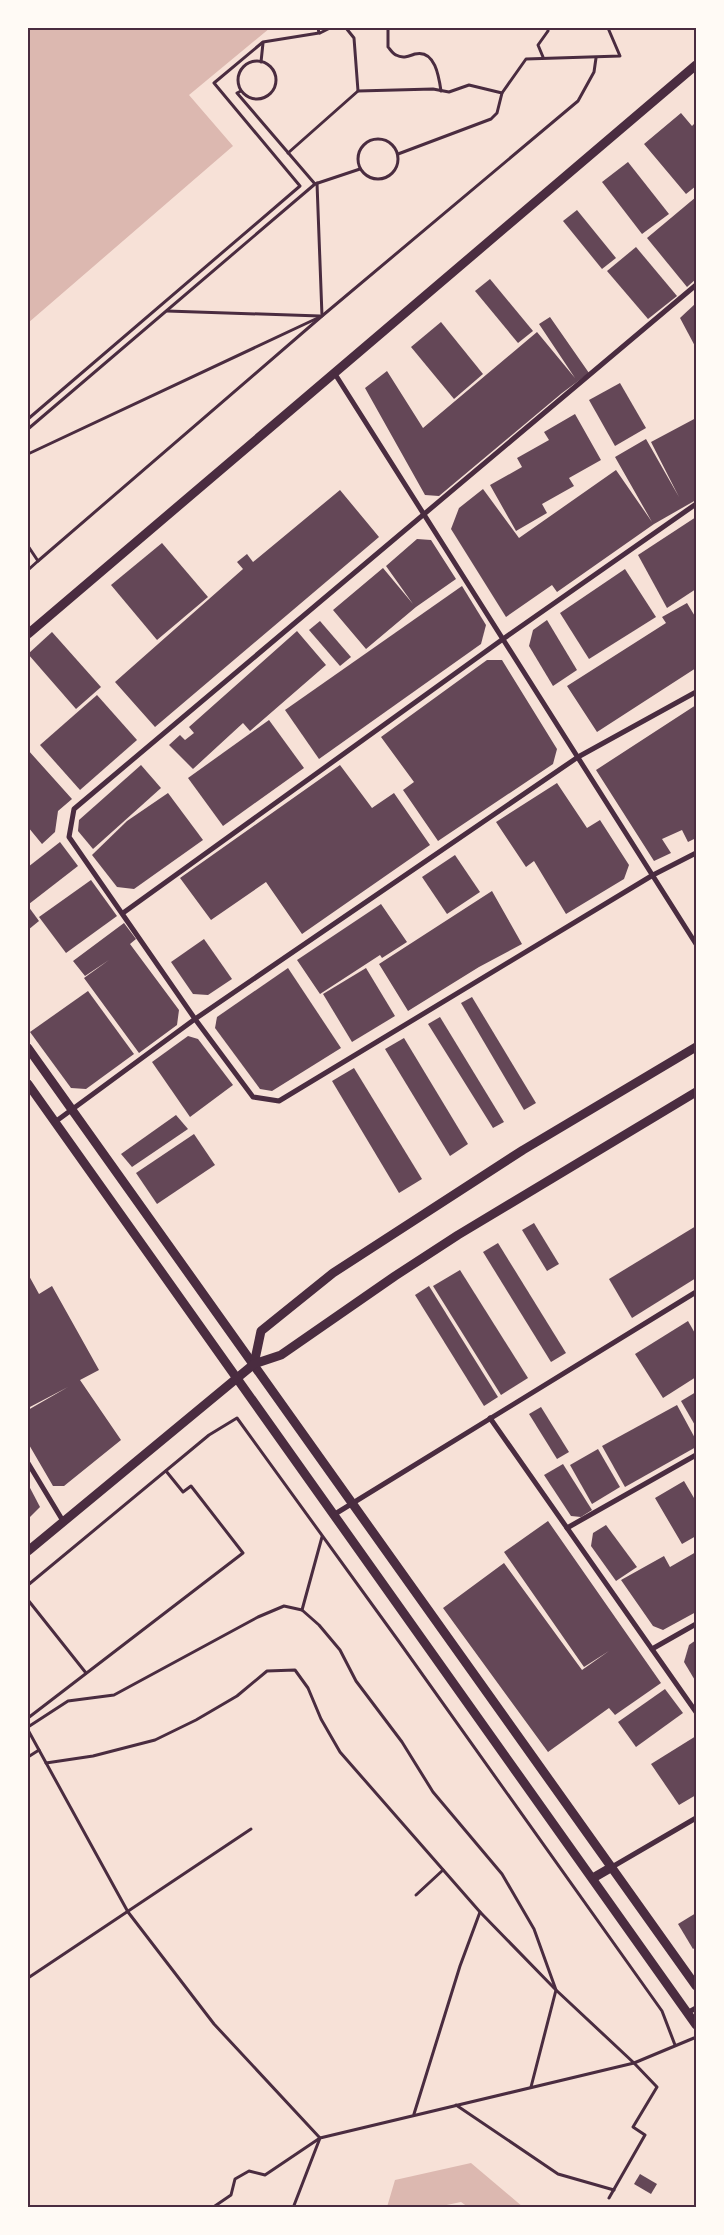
<svg xmlns="http://www.w3.org/2000/svg" width="724" height="2235" font-family="'Noto Sans',sans-serif">
<rect width="100%" height="100%" fill="#f7e1d7"/>
<g fill="#dcb8b0">
<path d="M28,28H270L189,95L233,146L28,323Z"/>
<path d="M471,2163L523,2207H468L461,2202L437,2207H387L395,2180Z"/>
</g>
<g fill="#644757">
<path d="M681,113L692,126L696,122V186L686,194L644,144Z"/>
<path d="M628,162L669,214L642,234L602,182Z"/>
<path d="M696,197V279L687,287L647,238Z"/>
<path d="M577,210L616,258L602,269L563,221Z"/>
<path d="M636,247L677,296L648,319L607,271Z"/>
<path d="M490,279L533,331L518,343L475,291Z"/>
<path d="M696,303V348L680,318Z"/>
<path d="M550,317L589,373L562,393L439,496L425,495L365,388L387,371L423,428L537,332L575,378L539,324Z"/>
<path d="M441,322L483,374L454,399L411,347Z"/>
<path d="M620,383L646,428L615,446L589,400Z"/>
<path d="M575,414L601,460L569,478L574,486L542,504L547,513L516,531L490,485L522,467L517,458L549,440L544,432Z"/>
<path d="M696,418V500L654,524L557,592L552,585L506,617L451,529L459,508L483,489L519,538L616,470L652,522L615,457L646,439L679,497L651,442Z"/>
<path d="M340,490L379,537L155,727L115,682L243,569L237,562L247,554L253,562Z"/>
<path d="M696,517V589L667,608L638,555Z"/>
<path d="M417,539L431,540L456,579L416,607L366,649L333,610L383,568L413,604L386,566Z"/>
<path d="M162,543L208,597L157,640L111,585Z"/>
<path d="M625,569L656,617L589,659L560,613Z"/>
<path d="M462,586L486,625L481,644L319,759L285,710Z"/>
<path d="M687,603L696,618V668L597,732L567,686L666,623L662,617Z"/>
<path d="M547,620L577,670L553,686L529,646L533,630Z"/>
<path d="M320,621L351,657L340,666L309,630Z"/>
<path d="M297,631L326,665L250,731L243,723L193,769L169,745L180,735L185,740L194,733L189,727Z"/>
<path d="M52,632L101,687L76,709L28,654Z"/>
<path d="M487,660H502L557,749L553,764L438,841L403,790L414,782L381,737Z"/>
<path d="M97,695L137,740L80,790L40,745Z"/>
<path d="M696,705V838L688,842L682,830L662,839L671,853L654,861L596,770Z"/>
<path d="M269,720L304,768L223,826L188,778Z"/>
<path d="M28,750L72,799L58,811L55,832L42,844L28,827Z"/>
<path d="M141,765L161,788L93,849L78,831L79,820Z"/>
<path d="M340,765L372,808L394,793L430,845L302,934L266,882L211,920L180,878Z"/>
<path d="M557,783L587,828L600,820L629,865L624,879L566,914L534,861L526,867L496,822Z"/>
<path d="M168,793L203,840L134,889L117,887L92,855L127,821Z"/>
<path d="M60,842L78,866L29,904L28,867Z"/>
<path d="M455,855L480,892L447,914L422,877Z"/>
<path d="M91,880L117,916L66,953L39,917Z"/>
<path d="M492,891L522,944L479,967L408,1011L379,964Z"/>
<path d="M381,904L407,942L382,958L380,955L320,994L297,960Z"/>
<path d="M28,906L39,921L28,930Z"/>
<path d="M124,923L136,939L130,944L179,1010L177,1025L139,1053L84,978L109,960L85,976L73,961Z"/>
<path d="M204,939L232,979L208,995L193,994L171,962Z"/>
<path d="M288,968L341,1048L272,1091L260,1089L215,1028L217,1017Z"/>
<path d="M366,968L395,1016L352,1042L323,994Z"/>
<path d="M88,991L134,1054L86,1089L71,1088L30,1032Z"/>
<path d="M472,997L536,1103L524,1110L461,1003Z"/>
<path d="M440,1017L504,1122L493,1128L428,1024Z"/>
<path d="M188,1036L198,1039L233,1085L190,1117L152,1062Z"/>
<path d="M404,1038L468,1144L450,1156L385,1049Z"/>
<path d="M354,1068L422,1179L399,1193L332,1081Z"/>
<path d="M176,1115L188,1129L132,1167L121,1154Z"/>
<path d="M194,1134L215,1165L157,1204L136,1173Z"/>
<path d="M534,1223L559,1264L547,1271L522,1230Z"/>
<path d="M696,1226V1278L632,1318L609,1279Z"/>
<path d="M498,1243L566,1353L551,1362L483,1252Z"/>
<path d="M460,1270L528,1378L501,1395L433,1286Z"/>
<path d="M28,1274L39,1294L52,1286L99,1370L80,1380L121,1440L64,1486H53L28,1443V1410L68,1387L28,1408Z"/>
<path d="M429,1286L498,1397L484,1406L415,1295Z"/>
<path d="M688,1321L696,1335V1377L663,1398L635,1354Z"/>
<path d="M696,1392V1427L681,1401Z"/>
<path d="M677,1405L696,1440V1447L625,1487L602,1446Z"/>
<path d="M541,1407L569,1452L557,1459L529,1414Z"/>
<path d="M598,1449L620,1487L592,1504L570,1465Z"/>
<path d="M563,1464L592,1510L581,1517L571,1516L544,1475Z"/>
<path d="M684,1481L694,1498L696,1497V1536L682,1544L655,1498Z"/>
<path d="M28,1484L40,1507L28,1519Z"/>
<path d="M548,1521L661,1683L615,1715L609,1708L548,1752L443,1608L504,1563L582,1670L609,1651L584,1667L504,1552Z"/>
<path d="M606,1525L637,1567L616,1581L591,1546L593,1533Z"/>
<path d="M696,1552V1612L663,1630L653,1626L621,1580L664,1556L670,1567Z"/>
<path d="M696,1640V1682L684,1662L689,1645Z"/>
<path d="M665,1689L683,1713L636,1747L618,1722Z"/>
<path d="M696,1736V1795L679,1805L651,1764Z"/>
<path d="M696,1913V1947L693,1949L678,1924Z"/>
<path d="M640,2174L657,2184L651,2194L634,2184Z"/>
</g>
<g fill="none" stroke-linecap="round" stroke-linejoin="round">
<g stroke="#4a2c40" stroke-width="3">
<path d="M388,28V47C390,49 393,54 396,55C403,59 409,56 415,54C435,49 439,77 441,91"/>
<path d="M320,33L330,28"/>
<path d="M543,57L538,45L548,31V28"/>
<circle cx="257" cy="80" r="19"/>
<path d="M261,62L263,43"/>
<path d="M241,91L237,93L315,184"/>
<path d="M358,91L433,89L449,92L469,85L502,93"/>
<circle cx="378" cy="159" r="20"/>
<path d="M288,153L358,91L354,38L346,28"/>
<path d="M398,154L491,119L497,113L502,93L526,59L620,56L608,28"/>
<path d="M167,311L320,316"/>
<path d="M28,419L300,186L214,83L263,42L319,33L318,28"/>
<path d="M28,429L315,184L360,169"/>
<path d="M28,454L322,316L317,183"/>
<path d="M28,546L38,561L28,570"/>
<path d="M38,561L322,316L578,101L594,72L596,58"/>
<path d="M28,1585L209,1435L237,1418L400,1643L662,2011L675,2045"/>
<path d="M28,1600L86,1673"/>
<path d="M302,1610L322,1537"/>
<path d="M28,1718L243,1553L191,1486L183,1492L166,1471"/>
<path d="M28,1727L68,1701L114,1695L258,1617L284,1606L302,1610L319,1625L340,1650L356,1681L402,1742L433,1792L502,1874L534,1929L556,1990L531,2087"/>
<path d="M28,1730L128,1912L214,2024L320,2138L265,2175L249,2171L235,2179L231,2195L212,2208"/>
<path d="M28,1757L39,1750"/>
<path d="M46,1763L93,1756L155,1740L196,1720L237,1696L267,1671L295,1670L308,1688L321,1719L340,1752L480,1912L556,1990L634,2063L657,2087L633,2127L645,2135L609,2198"/>
<path d="M416,1895L443,1870"/>
<path d="M28,1978L251,1829"/>
<path d="M456,2105L558,2174L614,2190"/>
<path d="M414,2114L460,1966L480,1912"/>
<path d="M293,2208L320,2138L634,2063L694,2038"/>
</g>
<g stroke="#4a2c40" stroke-width="5">
<path d="M696,285L74,809L69,837L195,1019L253,1097L279,1101L653,875L696,853"/>
<path d="M335,374L696,944"/>
<path d="M123,913L503,639L696,504"/>
<path d="M55,1122L195,1019L578,757L696,692"/>
<path d="M490,1418L696,1712"/>
<path d="M28,1463L63,1521"/>
<path d="M335,1514L696,1292"/>
<path d="M567,1528L696,1455"/>
<path d="M652,1649L696,1624"/>
<path d="M612,1867L696,1818"/>
<path d="M687,2013L696,2008"/>
</g>
<g stroke="#4a2c40" stroke-width="9">
<path d="M28,634L696,65"/>
<path d="M28,1048L696,1986"/>
<path d="M28,1084L696,2025"/>
<path d="M254,1364L261,1331L333,1273L523,1150L696,1047"/>
<path d="M28,1551L254,1364L281,1355L395,1276L458,1235L696,1092"/>
<path d="M593,1878L612,1867"/>
</g>
</g>
<rect width="724" height="2235" fill="none" stroke="#fffaf5" stroke-width="58"/>
<rect x="29" y="29" width="666" height="2177" fill="none" stroke="#4a2c40" stroke-width="2"/>
</svg>
